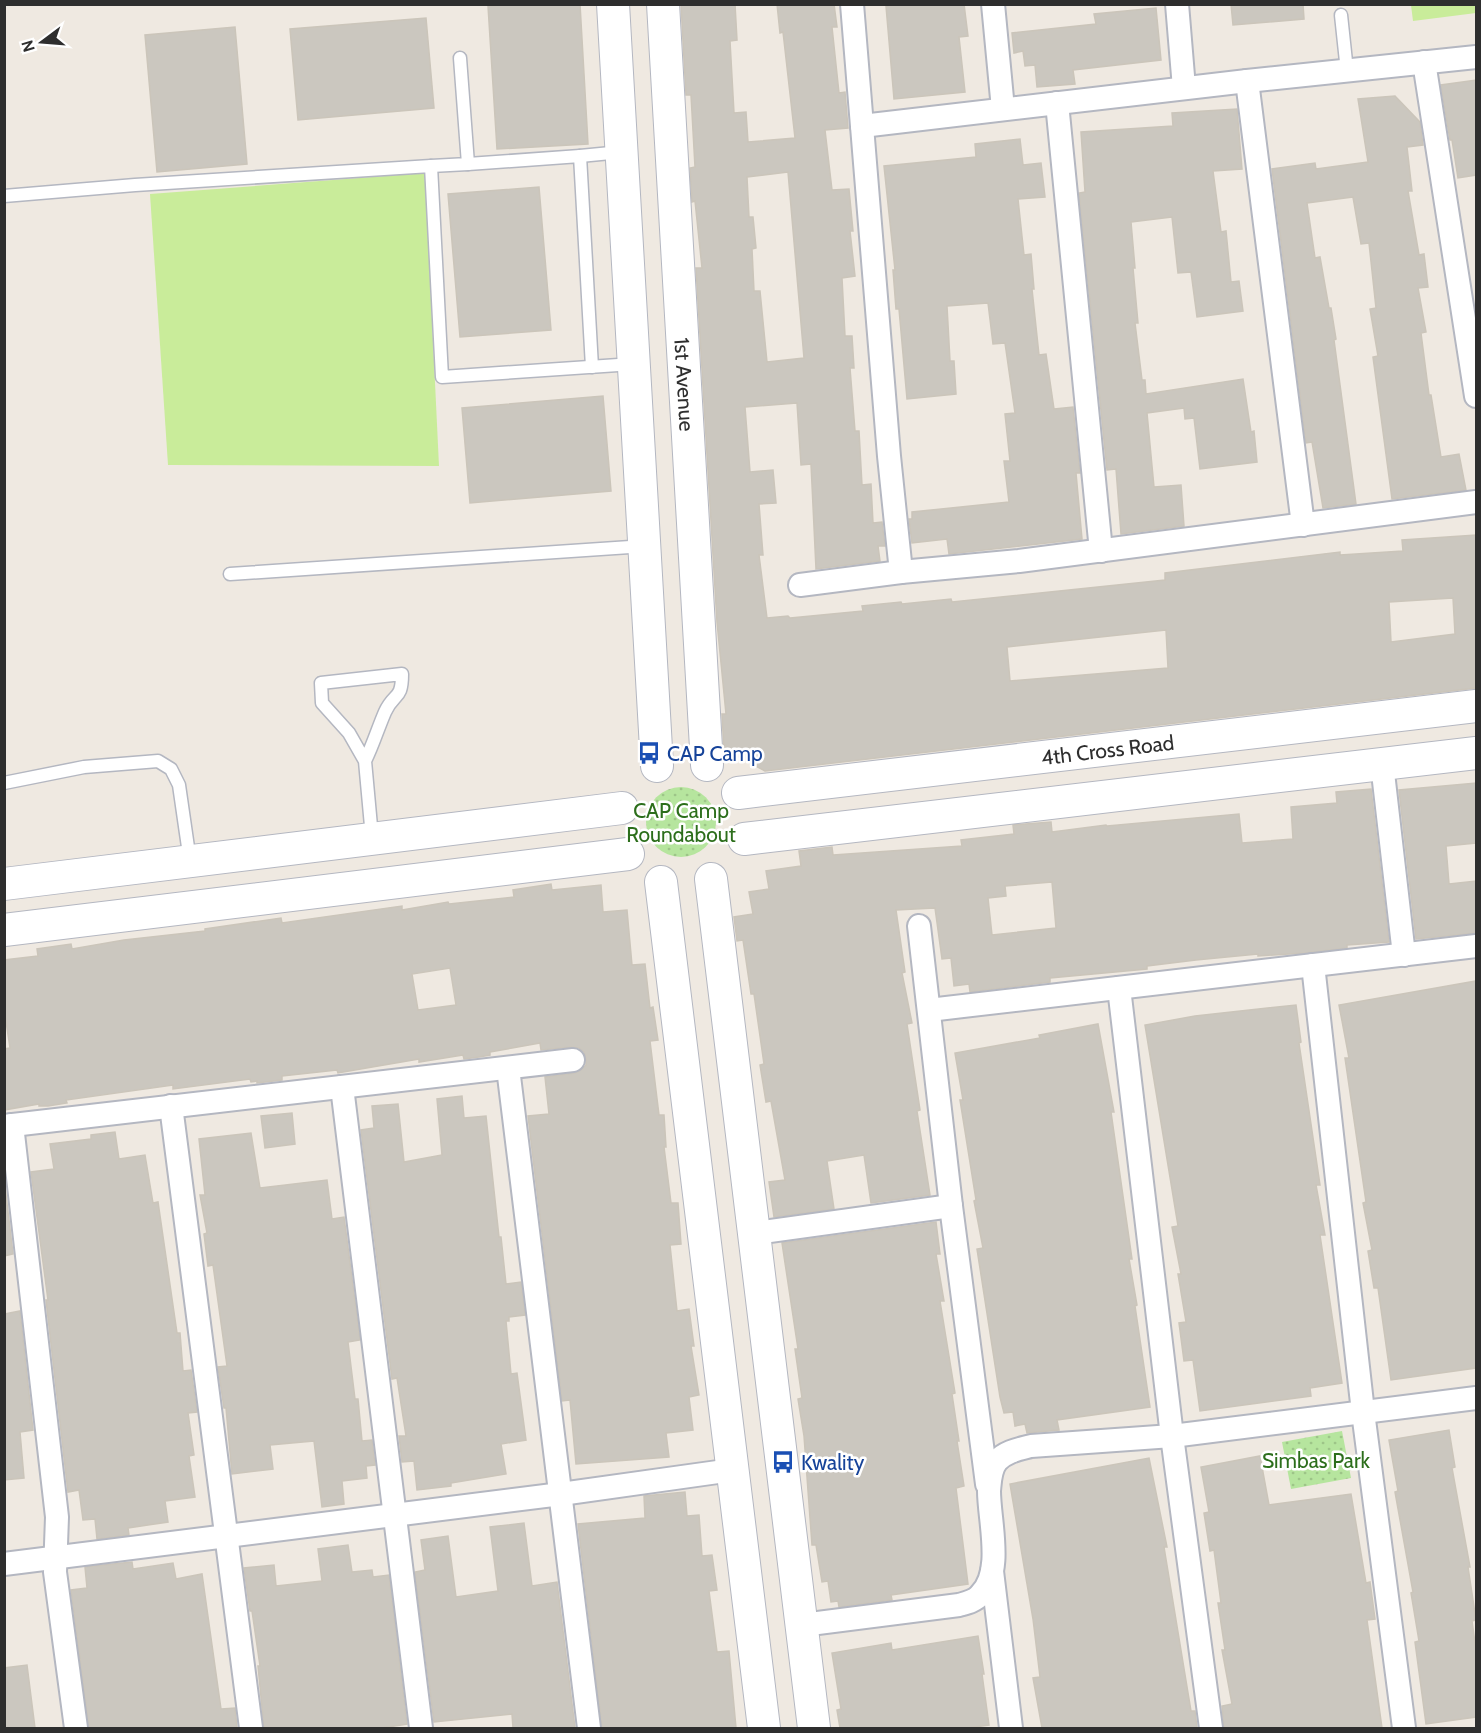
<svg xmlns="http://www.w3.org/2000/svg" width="1481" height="1733" font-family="Cabin,sans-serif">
<defs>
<pattern id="park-dots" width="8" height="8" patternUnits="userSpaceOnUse" patternTransform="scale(1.5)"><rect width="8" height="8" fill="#b6e59e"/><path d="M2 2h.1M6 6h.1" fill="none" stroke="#9dc588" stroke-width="1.8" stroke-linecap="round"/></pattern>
</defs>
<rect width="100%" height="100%" fill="#efe9e1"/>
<g fill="url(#park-dots)">
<circle cx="681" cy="822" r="35"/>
<path d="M1342,1431L1351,1478L1291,1489L1282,1442Z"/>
</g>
<g fill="#c9ec9a">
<path d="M1411,5H1476V13L1413,21Z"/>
<path d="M425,173L439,466L168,465L150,194Z"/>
</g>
<g fill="#cbc7bf" stroke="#cbc5ba" stroke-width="1.5" fill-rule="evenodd">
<path d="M518,4H580L588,144L497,149L488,6Z"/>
<path d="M681,4H735L737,40L730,41L734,113L746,112L748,142L795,138L783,32L780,33L777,4H834L837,27H832L839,93L845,92L848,128L825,130L832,190L849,189L853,231H850L855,276L842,278L845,336H852L854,368H850L855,431H859L862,485L871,484L873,523L882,522L885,546H878L880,561L816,569L811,464L801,465L797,403L745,407L750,472L773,470L776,503L759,504L763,555H759L767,618L788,616L790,618L863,611L862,606L901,602L902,604L951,599L952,602L1165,580V573L1340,552V555L1403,551L1402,540L1476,535V688L765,771L724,749L722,714H726L717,622L696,268H702L695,201L692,202L690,168L695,167L691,95H686ZM788,172L804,358L767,362L760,291H754L752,249L756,248L753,217H749L747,177ZM1453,598L1455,634L1391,642L1389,602ZM1166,630L1168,668L1010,681L1007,647Z"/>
<path d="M895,4H964L968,36L959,37L965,92L894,99L886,6Z"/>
<path d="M1231,4H1303L1304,19L1233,25Z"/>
<path d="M1156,8L1161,60L1073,70L1075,84L1037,87L1035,65L1025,66L1023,51L1014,53L1012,33L1096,24L1094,14Z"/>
<path d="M426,18L434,108L298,120L290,29Z"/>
<path d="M235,27L247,164L157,172L145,35Z"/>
<path d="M1476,80V175L1458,178L1452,140H1450L1441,85Z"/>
<path d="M1395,96L1420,122L1423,145L1407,147L1412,191H1408L1419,255L1424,254L1428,287L1418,288L1426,332L1421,333L1429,395H1431L1441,457L1459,454L1466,490L1392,499L1373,357L1378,356L1370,309L1376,308L1369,243L1361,244L1353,197L1307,203L1315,258L1320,257L1329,308H1331L1336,339L1334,340L1356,504L1323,508L1312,442L1306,443L1272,169L1315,163L1316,169L1368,162L1358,99Z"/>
<path d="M1237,109L1242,169L1213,171L1221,232L1226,231L1231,282L1239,281L1243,311L1197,317L1191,272L1178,273L1172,217L1131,222L1135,268H1133L1138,323H1135L1142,380H1145L1146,394L1243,379L1251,432L1254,431L1257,462L1200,469L1194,418L1185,419L1184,408L1147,413L1154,487L1181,485L1184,526L1121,534L1116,469L1107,470L1079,193L1085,192L1081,132L1173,126L1172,113Z"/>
<path d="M1020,139L1023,165L1041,163L1045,197L1018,199L1024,255L1031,254L1034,289H1032L1039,355L1046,354L1054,409L1073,407L1080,473H1076L1082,539L949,554L947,539L912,543L909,519H912V512L1009,502L1004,461H1010L1005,414L1015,413L1005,343L993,344L988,303L947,306L950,361H954L956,394L907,399L899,309H896L893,270H895L884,166L976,157L975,144Z"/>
<path d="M539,187L551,330L460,337L448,194Z"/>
<path d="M603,396L611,491L470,503L462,408Z"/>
<path d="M1476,783V843L1446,846L1449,884L1476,881V933L1416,939L1399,790Z"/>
<path d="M1371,789L1389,942L1347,945V948L1304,953L1258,956V954L1196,960L1147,966V969L1050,978V982L970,992L969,984L954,986L951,958L942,959L935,908L896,910L905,972L902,973L912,1023L907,1024L920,1110L917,1111L930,1195L871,1203L864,1155L827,1161L834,1209L774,1217L769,1182L785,1180L771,1101L766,1102L760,1065L764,1064L754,994H751L743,940L737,941L734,917L753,914L749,892L769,889L766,871L801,866L799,851L832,847L833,855L962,846L961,840L1014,834L1013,825L1051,822L1052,832L1106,825L1107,826L1239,814L1242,843L1293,839L1291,807L1337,803L1336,792ZM1052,882L1056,928L992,935L988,898L1006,896L1005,886Z"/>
<path d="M551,884L552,890L601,885L603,912L627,910L632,965L645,964L650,1008L653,1007L658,1040L650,1041L659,1115H664L666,1147H664L671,1203H678L681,1244L670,1245L677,1311L689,1309L694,1346H691L699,1395L689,1397L693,1430L666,1433L669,1457L576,1464L570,1400L562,1401L528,1116L549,1114L545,1077L575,1073L581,1070L586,1065V1059L584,1052L579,1048L571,1047L541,1050L540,1043L490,1052V1055L479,1057L464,1059L463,1055L419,1062V1059L338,1073L337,1070L282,1076V1080L257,1083V1081L251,1082L250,1079L173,1089V1085L66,1100L67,1103L48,1106H39V1104L4,1110V1049L10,1048L4,1008V960L38,956L37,949L71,944L72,949L124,940L205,931V929L281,918L282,923L402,906V910L448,902L449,904L514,897L513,890ZM450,968L456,1005L418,1010L412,974Z"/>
<path d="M1476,981V1368L1391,1380L1378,1288H1374L1368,1251L1372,1250L1363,1203L1366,1202L1345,1058H1349L1339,1005Z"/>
<path d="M1296,1005L1301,1042L1299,1043L1320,1185H1316L1325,1235H1320L1342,1383L1310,1388L1311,1396L1200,1411L1193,1360L1184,1361L1179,1323L1186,1322L1178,1274H1181L1172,1227L1178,1226L1145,1025L1195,1016Z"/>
<path d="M1098,1024L1114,1112H1111L1132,1259H1129L1137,1305L1135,1306L1150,1407L1057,1420L1059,1430L1027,1433L1025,1424L1015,1426L1013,1412L1004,1413L1000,1397L977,1249L983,1248L974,1201L976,1200L960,1100H963L955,1053L1040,1038L1039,1035Z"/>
<path d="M462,1096L464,1118L486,1116L499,1237H501L506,1284L521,1282L525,1315L509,1317V1321H506L511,1374L517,1373L526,1440L501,1444L506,1474L451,1483V1486L417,1490L414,1461L402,1462L399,1436H406L397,1378L392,1379L361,1130L374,1128L372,1106L398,1104L404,1162L442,1155L437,1099Z"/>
<path d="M292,1113L295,1144L265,1148L261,1116Z"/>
<path d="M115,1132L119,1159L145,1155L153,1203L158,1202L177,1333H180L183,1371L191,1370L197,1412L188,1413L194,1455L189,1456L195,1497L165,1501L168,1522L128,1528L129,1535L97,1539L95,1519L83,1520L79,1490L68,1492L46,1300H48L31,1172L54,1169L50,1144L91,1139V1135Z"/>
<path d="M251,1133L260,1188L327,1180L332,1219L344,1217L360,1340L348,1342L355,1399H358L362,1441L372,1440L375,1465L366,1466L367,1478L342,1481L344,1504L322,1507L314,1441L270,1445L273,1469L232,1474L226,1408H224L218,1367L227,1366L213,1265L208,1266L204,1234L207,1233L200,1195H205L199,1139Z"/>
<path d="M4,1178L13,1254L4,1256Z"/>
<path d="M936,1222L940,1254H936L944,1301H940L955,1393L952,1394L959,1441H957L964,1486L956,1488L968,1584L891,1595L892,1600L839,1607L838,1601L831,1602L828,1581L822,1582L816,1545H812L804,1436L798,1399L802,1398L795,1349H798L782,1243Z"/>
<path d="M20,1311L33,1430L20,1432L24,1478L4,1480V1314Z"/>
<path d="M1449,1430L1455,1467L1452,1468L1470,1567H1468L1476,1620L1472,1621L1476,1650V1717L1426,1724L1415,1642L1419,1641L1411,1593L1413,1592L1395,1492L1398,1491L1389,1440Z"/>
<path d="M1260,1456L1269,1505L1351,1494L1366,1583L1370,1582L1375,1619L1367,1620L1382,1728H1224L1222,1706L1232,1704L1222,1650H1225L1218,1603H1221L1214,1550L1210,1551L1204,1513L1209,1512L1201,1467Z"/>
<path d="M1149,1458L1167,1547H1164L1191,1711H1195L1197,1728H1042L1033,1678L1040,1677L1033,1619L1010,1484Z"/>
<path d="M685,1492L687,1516L699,1515L702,1556L712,1555L717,1590L709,1591L717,1652L729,1651L736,1728H602L578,1524L645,1518L644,1496Z"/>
<path d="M524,1523L532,1586L557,1582L575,1728H513L512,1714L434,1722L415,1572L425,1570L421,1540L448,1536L456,1597L498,1591L490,1527Z"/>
<path d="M348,1545L352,1572L372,1570L373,1577L389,1575L407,1724L382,1728H264L258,1666H260L252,1611H250L244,1568L274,1565L276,1586L322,1581L318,1549Z"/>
<path d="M132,1562L133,1569L173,1563L176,1579L202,1574L221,1709L235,1708L237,1728H89L71,1590L87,1588L85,1567Z"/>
<path d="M978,1636L984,1674H982L989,1725L967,1728H840L837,1710L841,1709L832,1653L891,1643L892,1650Z"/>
<path d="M27,1665L35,1728H4V1668Z"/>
</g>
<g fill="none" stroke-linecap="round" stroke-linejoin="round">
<g stroke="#b4b7c1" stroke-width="15">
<g id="lane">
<path d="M1341,15L1347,71"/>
<path d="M580,156L621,152"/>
<path d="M468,164L580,156L592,367"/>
<path d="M431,166L468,164L460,58"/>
<path d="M4,196L135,185L431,166L442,377L633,364"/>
<path d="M230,574L645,546"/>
<path d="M365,761C373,745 378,728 385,712C394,692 402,701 402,674L321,683L322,703L349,733L365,761L372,837"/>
<path d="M4,783L84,767L158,761L171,769L179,785L190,861"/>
</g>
</g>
<g stroke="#b4b7c1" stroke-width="26">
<g id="street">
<path d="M852,4L889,456L901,572"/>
<path d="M993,4L1003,109"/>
<path d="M1177,4L1184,88"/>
<path d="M1424,62L1476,396"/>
<path d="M1247,81L1303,525"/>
<path d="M1057,103L1101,551"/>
<path d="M862,126L1247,81L1476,57"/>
<path d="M800,585L901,572L1019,561L1476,502"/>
<path d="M1382,764L1404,955"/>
<path d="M919,926L951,1206L987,1484"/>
<path d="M1313,965L1363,1412L1404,1728"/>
<path d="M1119,988L1172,1436L1211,1728"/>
<path d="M929,1010L1476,946"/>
<path d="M508,1068L589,1728"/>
<path d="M342,1087L421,1728"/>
<path d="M171,1106L251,1728"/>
<path d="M12,1125L57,1517L55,1572L76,1728"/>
<path d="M4,1126L573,1060"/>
<path d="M755,1233L951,1206"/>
<path d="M4,1564L561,1494L732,1470"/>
<path d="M992,1571L1011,1728"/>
<path d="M802,1625L959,1605C966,1603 975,1601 980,1595C1004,1572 989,1521 989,1491C990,1481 990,1469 997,1461C1006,1451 1020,1449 1031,1446L1172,1436L1476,1398"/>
</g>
</g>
<g stroke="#b4b7c1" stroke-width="34">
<g id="secondary">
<path d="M613,4L657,766"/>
<path id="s1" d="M663,4L707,765"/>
<path id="s2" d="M738,793L1476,706"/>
<path d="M744,839L1476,753"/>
<path d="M711,879L814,1728"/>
<path d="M661,882L764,1728"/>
<path d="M4,884L622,808"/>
<path d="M4,930L628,854"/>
</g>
</g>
<use href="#lane" stroke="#fff" stroke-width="12"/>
<use href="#street" stroke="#fff" stroke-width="22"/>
<use href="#secondary" stroke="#fff" stroke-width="32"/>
</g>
<defs>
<g id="bus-bare" transform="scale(1.8)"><path d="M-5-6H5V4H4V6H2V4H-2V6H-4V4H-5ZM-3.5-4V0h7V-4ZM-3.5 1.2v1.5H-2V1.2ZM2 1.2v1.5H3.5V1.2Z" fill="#1a4fb4" stroke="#fff" stroke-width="2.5" paint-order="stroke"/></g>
</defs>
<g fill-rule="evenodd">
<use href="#bus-bare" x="649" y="753"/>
<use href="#bus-bare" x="783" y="1462"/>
</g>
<g text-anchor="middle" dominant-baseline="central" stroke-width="5" stroke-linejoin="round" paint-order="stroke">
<g font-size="21" fill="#2e2e2e" stroke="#fff">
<text stroke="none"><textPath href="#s1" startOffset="381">1st Avenue</textPath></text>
<text stroke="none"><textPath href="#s2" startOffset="372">4th Cross Road</textPath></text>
</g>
<g font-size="21" fill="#164399" stroke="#fff" text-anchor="start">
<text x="667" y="753">CAP Camp</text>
<text x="801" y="1462">Kwality</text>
</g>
<g font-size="21" fill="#2c6e1b" stroke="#fff">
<text x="681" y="810">CAP Camp<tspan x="681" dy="24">Roundabout</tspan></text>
<text x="1316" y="1460">Simbas Park</text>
</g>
</g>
<rect width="1481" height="1733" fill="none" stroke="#2e2e2e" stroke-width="12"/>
<g transform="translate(42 42) rotate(254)" stroke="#ffffff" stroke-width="4.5" paint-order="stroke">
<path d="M0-4.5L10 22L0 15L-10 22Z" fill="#2e2e2e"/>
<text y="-9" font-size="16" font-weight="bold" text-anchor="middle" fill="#2e2e2e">N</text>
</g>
</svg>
